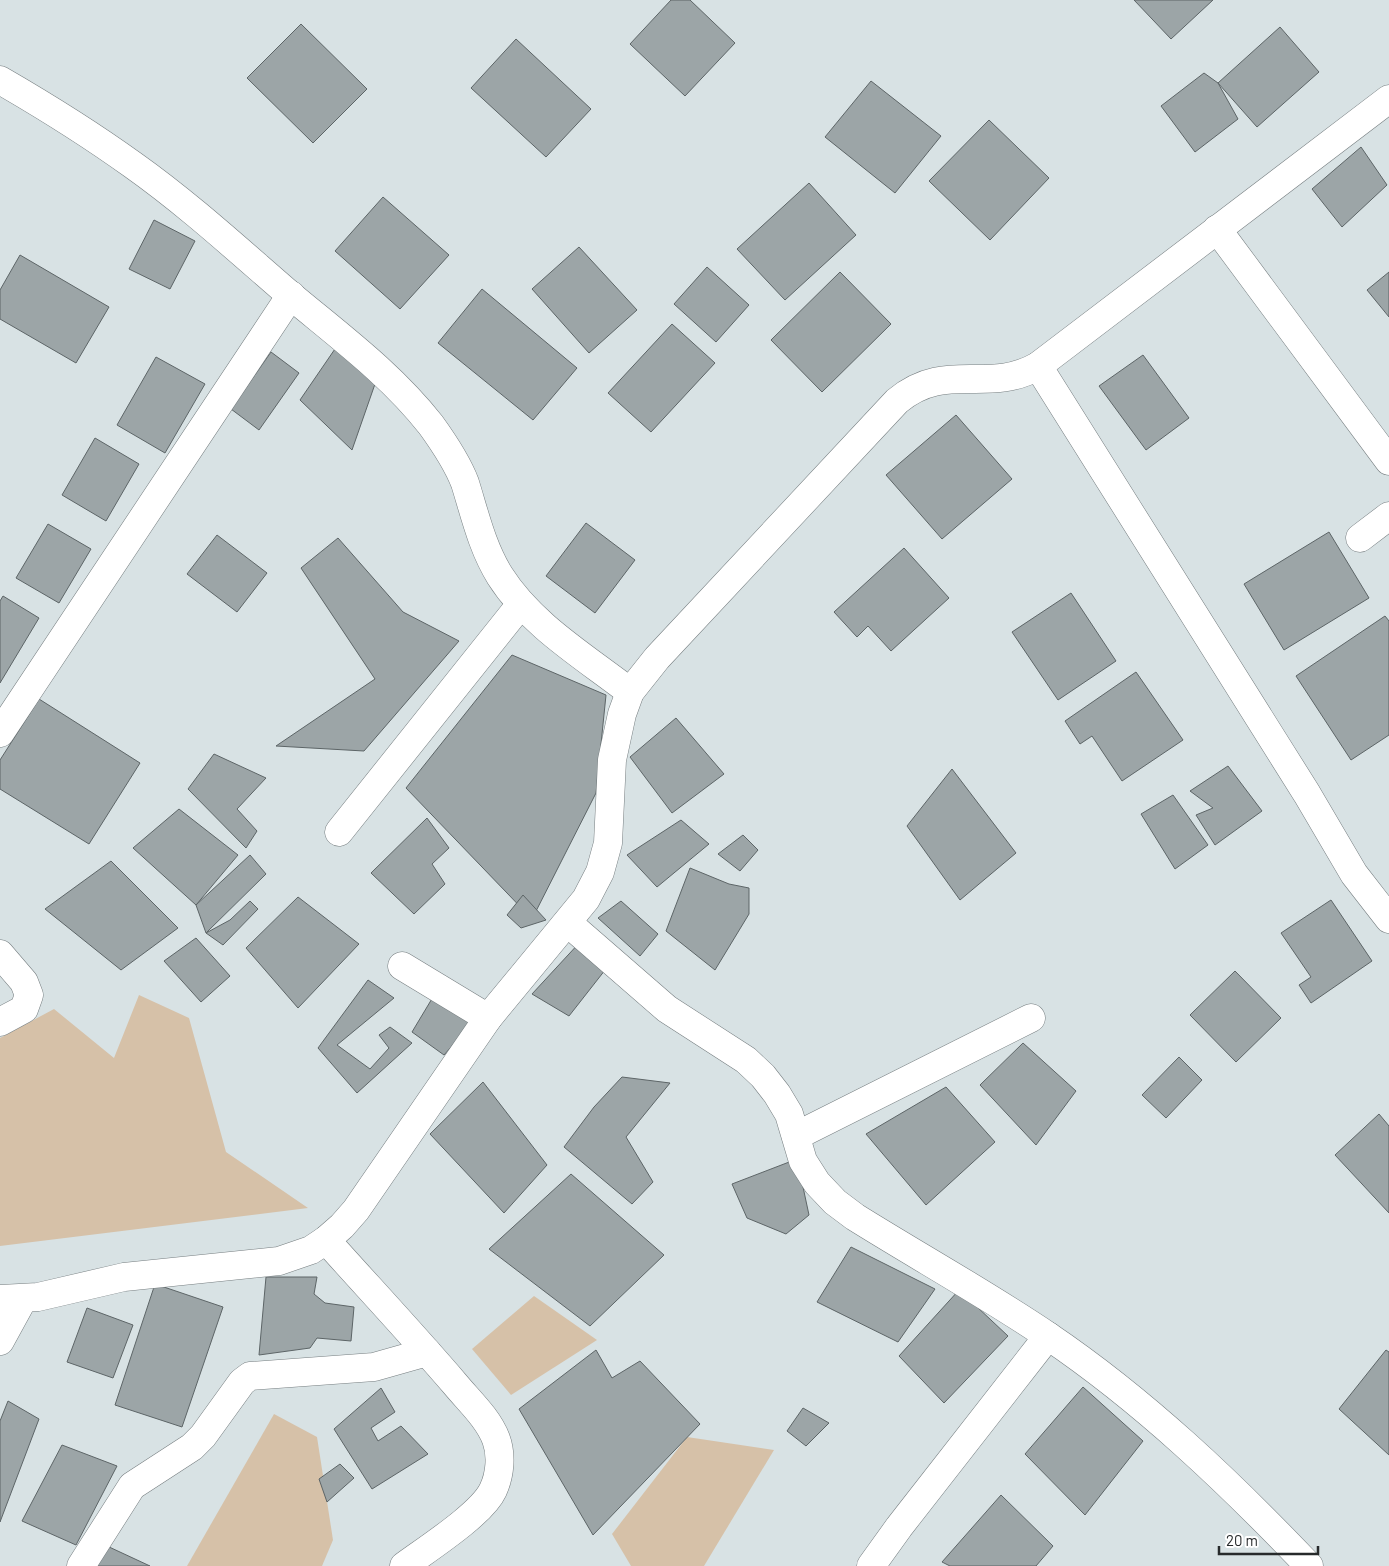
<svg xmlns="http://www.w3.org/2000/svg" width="1389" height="1566" font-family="Barlow,sans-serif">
<rect width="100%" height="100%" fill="#d8e2e4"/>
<g fill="#d6c1a8">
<path d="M139,995L189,1018L226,1152L308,1208L0,1246V1038L54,1009L114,1058Z"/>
<path d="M534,1296L597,1340L511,1395L472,1349Z"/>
<path d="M274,1414L317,1437L333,1540L322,1566H187Z"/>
<path d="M687,1437L774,1450L704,1566H631L612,1534Z"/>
</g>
<g fill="#9ca5a7" stroke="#5d6567">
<path d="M671,0H690L735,43L685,96L630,44Z"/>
<path d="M1134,0H1213L1171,39Z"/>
<path d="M301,24L367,89L313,143L247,78Z"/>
<path d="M1280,27L1319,72L1257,127L1218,83Z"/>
<path d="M516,39L591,109L546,157L471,88Z"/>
<path d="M1204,73L1218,83L1238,119L1195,152L1161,106Z"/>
<path d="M871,81L941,136L895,193L825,137Z"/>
<path d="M989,120L1049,178L990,240L929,181Z"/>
<path d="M1361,147L1387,185L1342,227L1312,189Z"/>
<path d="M809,183L856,235L785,300L737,249Z"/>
<path d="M383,197L449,255L400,309L335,251Z"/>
<path d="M154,220L195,241L170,289L129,269Z"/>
<path d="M579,247L637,310L589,353L532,289Z"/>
<path d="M20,255L109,307L76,363L0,319V290Z"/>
<path d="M707,267L749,305L716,342L674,304Z"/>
<path d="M840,272L891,324L822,392L771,340Z"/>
<path d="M1389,272V317L1367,290Z"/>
<path d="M482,289L577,368L533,420L438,343Z"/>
<path d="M672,324L715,363L651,432L608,393Z"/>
<path d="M337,346L375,384L352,450L300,400Z"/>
<path d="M271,352L299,373L259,430L231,409Z"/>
<path d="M1143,355L1189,418L1146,450L1099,386Z"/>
<path d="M156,357L205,384L165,453L117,425Z"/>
<path d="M956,415L1012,479L942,539L886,475Z"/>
<path d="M95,438L139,464L106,521L62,495Z"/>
<path d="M586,523L635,560L595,613L546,576Z"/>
<path d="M48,524L91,549L59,603L16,578Z"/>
<path d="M1329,532L1369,598L1284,650L1244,584Z"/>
<path d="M217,535L267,573L237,612L187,574Z"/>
<path d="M338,538L403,612L459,641L364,751L276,746L375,679L301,568Z"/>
<path d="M904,548L949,598L891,651L868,626L857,637L834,612Z"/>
<path d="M1071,593L1116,661L1058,700L1012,632Z"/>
<path d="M3,596L39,618L0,683V601Z"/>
<path d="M1385,616L1389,621V735L1351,760L1296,676Z"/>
<path d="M512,655L606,695L596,793L532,919L406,788Z"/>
<path d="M1136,672L1183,740L1122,781L1092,736L1080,744L1065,721Z"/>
<path d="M39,699L140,763L89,844L0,789V760Z"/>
<path d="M676,718L724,774L672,813L630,757Z"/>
<path d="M214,754L266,778L237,809L257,831L246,848L188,789Z"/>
<path d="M1228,766L1262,811L1215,845L1196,815L1213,808L1190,791Z"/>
<path d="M952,769L1016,853L960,900L907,826Z"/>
<path d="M1173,795L1208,845L1175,869L1141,814Z"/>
<path d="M179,809L238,855L196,905L133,848Z"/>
<path d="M427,818L449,848L432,864L445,884L414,914L371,873Z"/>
<path d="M681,820L709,844L657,887L627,855Z"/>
<path d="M743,835L758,850L740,871L718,854Z"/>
<path d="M250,855L266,874L206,933L196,905Z"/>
<path d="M111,861L178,928L121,970L45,909Z"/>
<path d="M690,868L729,884L749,888V914L715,970L666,931Z"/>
<path d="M523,895L546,920L521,928L507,915Z"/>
<path d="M298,897L359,944L298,1008L246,948Z"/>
<path d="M1331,900L1372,961L1311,1003L1299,985L1311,977L1281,933Z"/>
<path d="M250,901L258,909L223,945L206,933L230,920Z"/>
<path d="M621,901L658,934L640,956L598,918Z"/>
<path d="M196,938L230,976L201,1002L164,961Z"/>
<path d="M581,941L609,965L569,1016L532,994Z"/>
<path d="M1235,971L1281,1018L1236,1062L1190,1015Z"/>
<path d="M368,980L394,998L337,1045L370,1069L389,1048L379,1035L390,1027L412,1043L357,1093L318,1048Z"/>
<path d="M433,997L472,1023L444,1055L412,1032Z"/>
<path d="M1023,1043L1076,1091L1036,1145L980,1085Z"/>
<path d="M1179,1057L1202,1080L1166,1118L1142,1095Z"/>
<path d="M622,1077L670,1083L626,1137L653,1182L632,1204L564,1147L594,1107Z"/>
<path d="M483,1082L547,1165L504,1213L430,1134Z"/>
<path d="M946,1087L995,1142L926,1205L866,1134Z"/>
<path d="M1379,1114L1389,1126V1213L1335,1155Z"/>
<path d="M797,1159L809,1215L786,1234L747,1218L732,1184Z"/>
<path d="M571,1174L664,1255L590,1326L489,1249Z"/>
<path d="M851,1247L935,1289L898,1342L817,1302Z"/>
<path d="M266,1277H317L314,1294L325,1303L354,1307L351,1341L317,1338L310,1348L259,1355Z"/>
<path d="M155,1284L223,1307L182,1427L115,1405Z"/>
<path d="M959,1290L1008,1336L944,1403L899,1356Z"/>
<path d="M87,1308L133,1325L113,1378L67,1362Z"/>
<path d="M596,1350L612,1378L640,1361L700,1424L593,1535L519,1409Z"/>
<path d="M1386,1350L1389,1352V1455L1339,1409Z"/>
<path d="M1083,1387L1143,1441L1085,1515L1025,1454Z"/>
<path d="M381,1388L395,1412L371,1428L378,1441L401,1426L428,1454L372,1489L334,1429Z"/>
<path d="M8,1401L39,1419L0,1522V1421Z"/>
<path d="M803,1408L829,1423L806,1446L787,1431Z"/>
<path d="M62,1445L117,1466L76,1545L22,1521Z"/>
<path d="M340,1464L354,1478L327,1502L319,1479Z"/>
<path d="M1001,1495L1053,1546L1036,1566H950L942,1562Z"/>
<path d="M107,1546L150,1566H95Z"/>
</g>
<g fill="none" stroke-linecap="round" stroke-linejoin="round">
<g stroke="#767e80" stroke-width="29">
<g id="street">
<path d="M0,80C45,106 90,134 133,165C188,204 238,250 289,294C339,336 390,373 431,425C444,443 457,462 465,483C475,515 482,547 500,576C531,625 585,657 630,692"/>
<path d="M1217,229L1389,461"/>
<path d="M1038,366L1307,794L1354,874L1389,919"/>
<path d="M1360,538L1389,516"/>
<path d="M0,733L291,295"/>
<path d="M339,832L521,604"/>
<path d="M568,923L667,1009L746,1060L763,1076L777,1094L789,1114L803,1161L817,1183L835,1202L855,1217C919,1257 986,1294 1048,1336C1144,1401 1230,1483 1309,1566"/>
<path d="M0,954L24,982L29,995L24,1009L0,1022"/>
<path d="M402,966L488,1018"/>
<path d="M796,1136L1031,1018"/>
<path d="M326,1240C369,1288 413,1335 455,1384C469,1401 488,1418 496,1439C502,1455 500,1475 493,1490C482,1514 427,1549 404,1566"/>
<path d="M0,1299L38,1297L124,1277L279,1261L311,1250L326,1240L342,1226L356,1210L488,1018L586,899L600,872L608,843L612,760L622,714L630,692L657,658L897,401C946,360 987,395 1038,366L1389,99"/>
<path d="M0,1341L23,1299"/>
<path d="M81,1566L132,1486L192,1447L203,1436L242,1382L250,1376L374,1367L427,1352"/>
<path d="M871,1566L899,1527L1048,1336"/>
</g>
</g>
<use href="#street" stroke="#fff" stroke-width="28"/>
</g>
<path d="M1219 1546v8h99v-8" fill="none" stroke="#272a2b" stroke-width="2.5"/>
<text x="1226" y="1546" font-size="15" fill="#272a2b" stroke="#ffffff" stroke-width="4" paint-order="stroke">20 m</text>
</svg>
